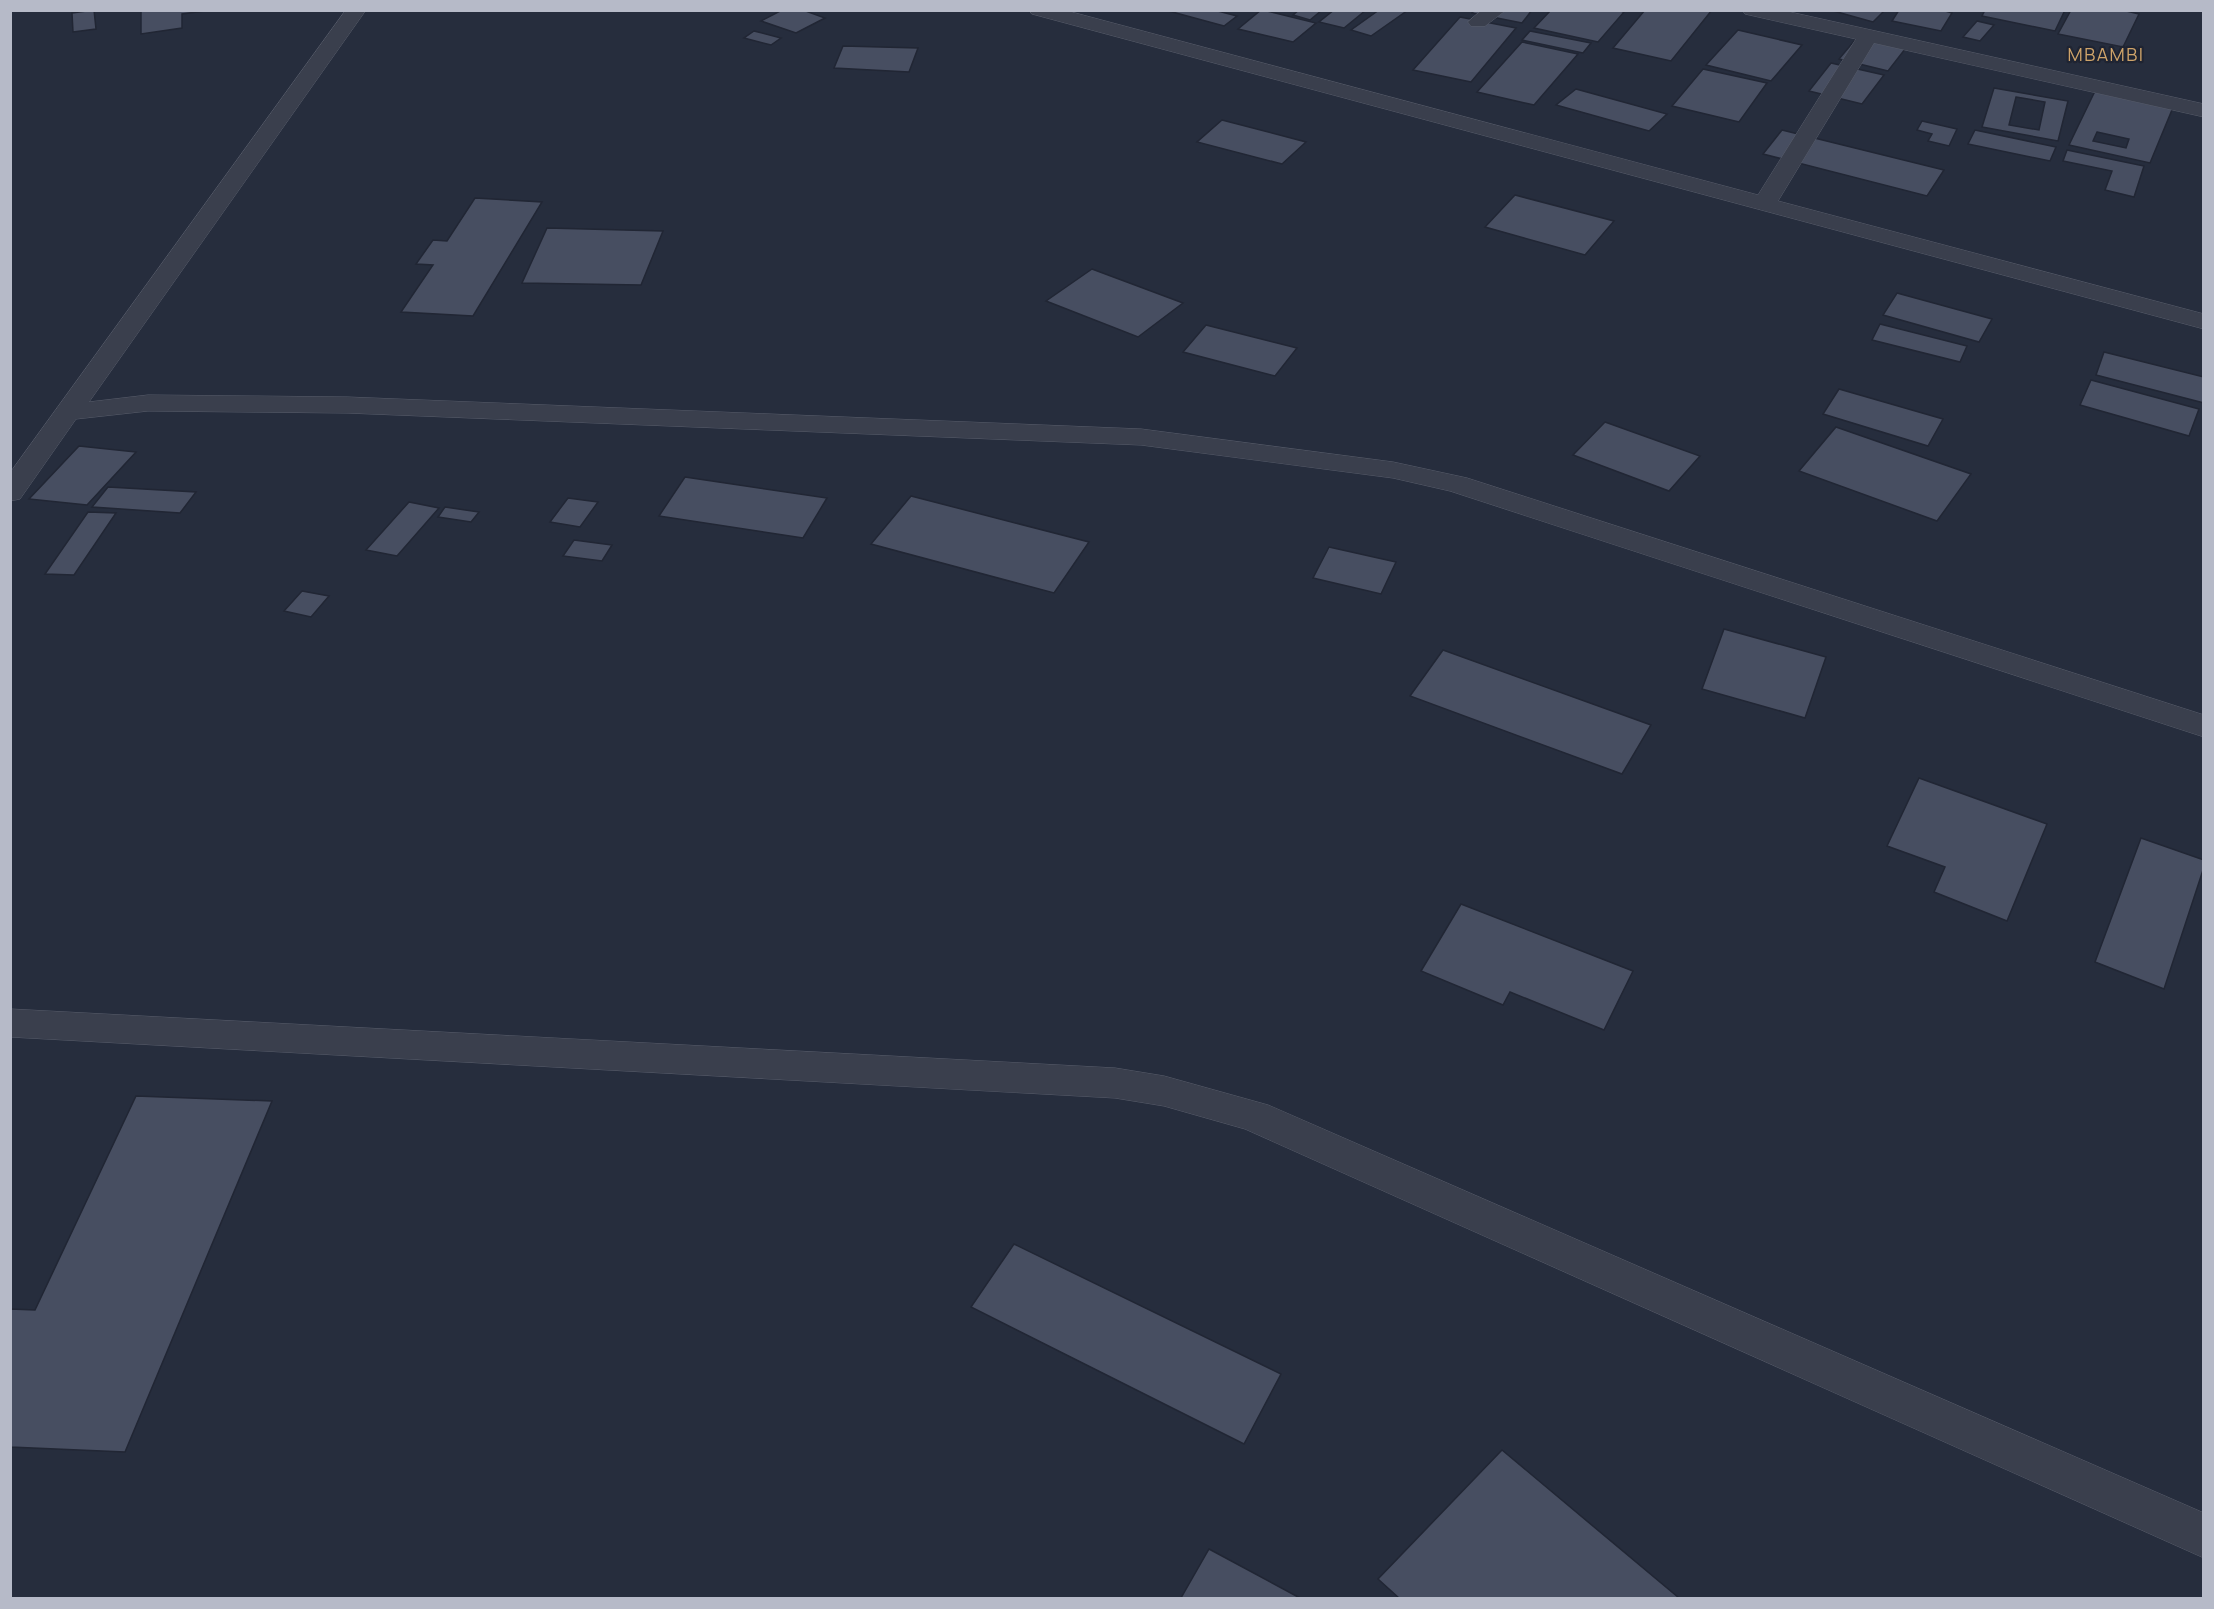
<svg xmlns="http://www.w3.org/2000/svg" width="2214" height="1609" font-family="Manrope,sans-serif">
<rect width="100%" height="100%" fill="#262d3d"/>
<g fill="#474e61" stroke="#212634" stroke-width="1.5" fill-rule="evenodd">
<path d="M94,10L96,29L73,32L72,13Z"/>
<path d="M141,10H212L182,14V28L141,34Z"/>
<path d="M782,10H803L825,18L796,33L761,21Z"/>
<path d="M1165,10H1214L1237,16L1224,26Z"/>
<path d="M1261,10H1263L1316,23L1293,42L1238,29Z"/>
<path d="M1299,10H1322L1310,20L1293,15Z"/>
<path d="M1334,10H1366L1344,28L1319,22Z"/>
<path d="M1379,10H1408L1371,36L1351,30Z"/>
<path d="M1474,10H1532L1522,23L1472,13Z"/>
<path d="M1551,10H1617L1624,12L1598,42L1534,28Z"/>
<path d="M1645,10H1712L1671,61L1613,48Z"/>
<path d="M1830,10H1885L1873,22Z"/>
<path d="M1899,10H1942L1952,13L1941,31L1892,21Z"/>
<path d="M1985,10H2065L2055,31L1982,16Z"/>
<path d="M2071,10H2122L2139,14L2123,47L2058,34Z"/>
<path d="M1460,17L1516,28L1471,82L1413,70Z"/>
<path d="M1977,21L1994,25L1980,41L1963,37Z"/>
<path d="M1738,30L1802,45L1771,81L1706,65Z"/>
<path d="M754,31L781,38L771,45L744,38Z"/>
<path d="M1530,31L1591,43L1583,53L1522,40Z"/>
<path d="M1860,34L1909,44L1888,71L1839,59Z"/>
<path d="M1522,42L1578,54L1534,105L1477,92Z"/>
<path d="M843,46L918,48L909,72L834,68Z"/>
<path d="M1831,63L1884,75L1862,104L1809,91Z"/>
<path d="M1703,69L1767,83L1739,122L1672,106Z"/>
<path d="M1994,88L2068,101L2058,141L1982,127ZM2016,97L2045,102L2039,130L2009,125Z"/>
<path d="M1576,89L1667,114L1649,131L1556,105Z"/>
<path d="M2096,89L2174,105L2150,163L2069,145ZM2097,132L2129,139L2126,148L2093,141Z"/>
<path d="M1222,120L1306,142L1282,164L1197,142Z"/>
<path d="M1922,121L1957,129L1949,146L1928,141L1932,134L1917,130Z"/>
<path d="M1782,130L1944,170L1927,196L1763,154Z"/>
<path d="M1975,130L2056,147L2050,161L1968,144Z"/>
<path d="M2067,150L2144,166L2134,197L2105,190L2112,171L2063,161Z"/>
<path d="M1515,195L1614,221L1585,255L1485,227Z"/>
<path d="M475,198L542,202L473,316L401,312L433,265L416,264L433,240L447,241Z"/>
<path d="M547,228L663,231L641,285L522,283Z"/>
<path d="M1092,269L1183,303L1138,337L1046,301Z"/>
<path d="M1897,293L1992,319L1979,342L1883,315Z"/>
<path d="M1880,324L1967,346L1960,362L1872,340Z"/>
<path d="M1206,325L1297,348L1275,376L1183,352Z"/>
<path d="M2104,352L2204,377V403L2096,375Z"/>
<path d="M2091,380L2199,409L2189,436L2080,405Z"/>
<path d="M1839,389L1943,419L1928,446L1823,414Z"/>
<path d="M1605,422L1700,456L1669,491L1573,455Z"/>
<path d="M1836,427L1971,474L1937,521L1799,471Z"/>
<path d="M79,446L136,452L87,505L29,499Z"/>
<path d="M685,477L827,498L803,538L659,516Z"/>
<path d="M108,487L196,492L180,513L92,507Z"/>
<path d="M911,496L1089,542L1054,593L871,544Z"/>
<path d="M568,498L598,502L580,527L550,522Z"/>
<path d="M409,502L439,508L397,556L366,550Z"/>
<path d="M445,507L479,512L471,522L438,517Z"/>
<path d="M88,512L116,513L74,575L45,574Z"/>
<path d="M574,540L612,545L602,561L563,556Z"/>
<path d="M1329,547L1396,562L1381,594L1313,578Z"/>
<path d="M302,591L329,596L311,617L284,611Z"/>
<path d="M1724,629L1826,657L1805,718L1702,689Z"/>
<path d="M1443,650L1651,725L1622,774L1410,696Z"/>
<path d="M1919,778L2047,824L2007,921L1934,892L1945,867L1887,846Z"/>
<path d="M2141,838L2204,860V867L2164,989L2095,962Z"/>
<path d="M1461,904L1633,971L1604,1030L1510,992L1503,1005L1421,971Z"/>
<path d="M136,1096L272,1101L125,1452L10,1447V1309L35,1310Z"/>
<path d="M1014,1244L1281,1374L1244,1444L971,1307Z"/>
<path d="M1502,1450L1679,1598H1399L1378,1579Z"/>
<path d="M1209,1549L1300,1598H1181Z"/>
</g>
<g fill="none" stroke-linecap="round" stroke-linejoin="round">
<g stroke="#585d6b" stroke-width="1">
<g id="minor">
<path d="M346,10H366L89,402L148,395L347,397L1141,429L1393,462L1467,478L2204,715V737L1450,491L1393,478L1141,445L347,413L148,411L76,419L20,499L10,501V473Z"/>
<path d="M1029,10H1064L1758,195L1856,39L1745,14L1742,10H1781L2204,104V117L1874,43L1778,201L2204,314V329L1032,14Z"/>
<path d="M1482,10H1506L1485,26H1471L1468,22Z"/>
<path d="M10,1009L1115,1068L1164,1076L1268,1105L2204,1513V1558L1245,1129L1164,1106L1115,1098L10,1037Z"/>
</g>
</g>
<use href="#minor" fill="#3a3f4d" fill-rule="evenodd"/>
</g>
<g text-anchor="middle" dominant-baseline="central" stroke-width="4.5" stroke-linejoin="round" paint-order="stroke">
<g font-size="18" letter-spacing="1.5" fill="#cfa46a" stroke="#1f2432">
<text x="2106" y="54">MBAMBI</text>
</g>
</g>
<rect width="2214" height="1609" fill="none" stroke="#b6bac8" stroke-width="24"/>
</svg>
